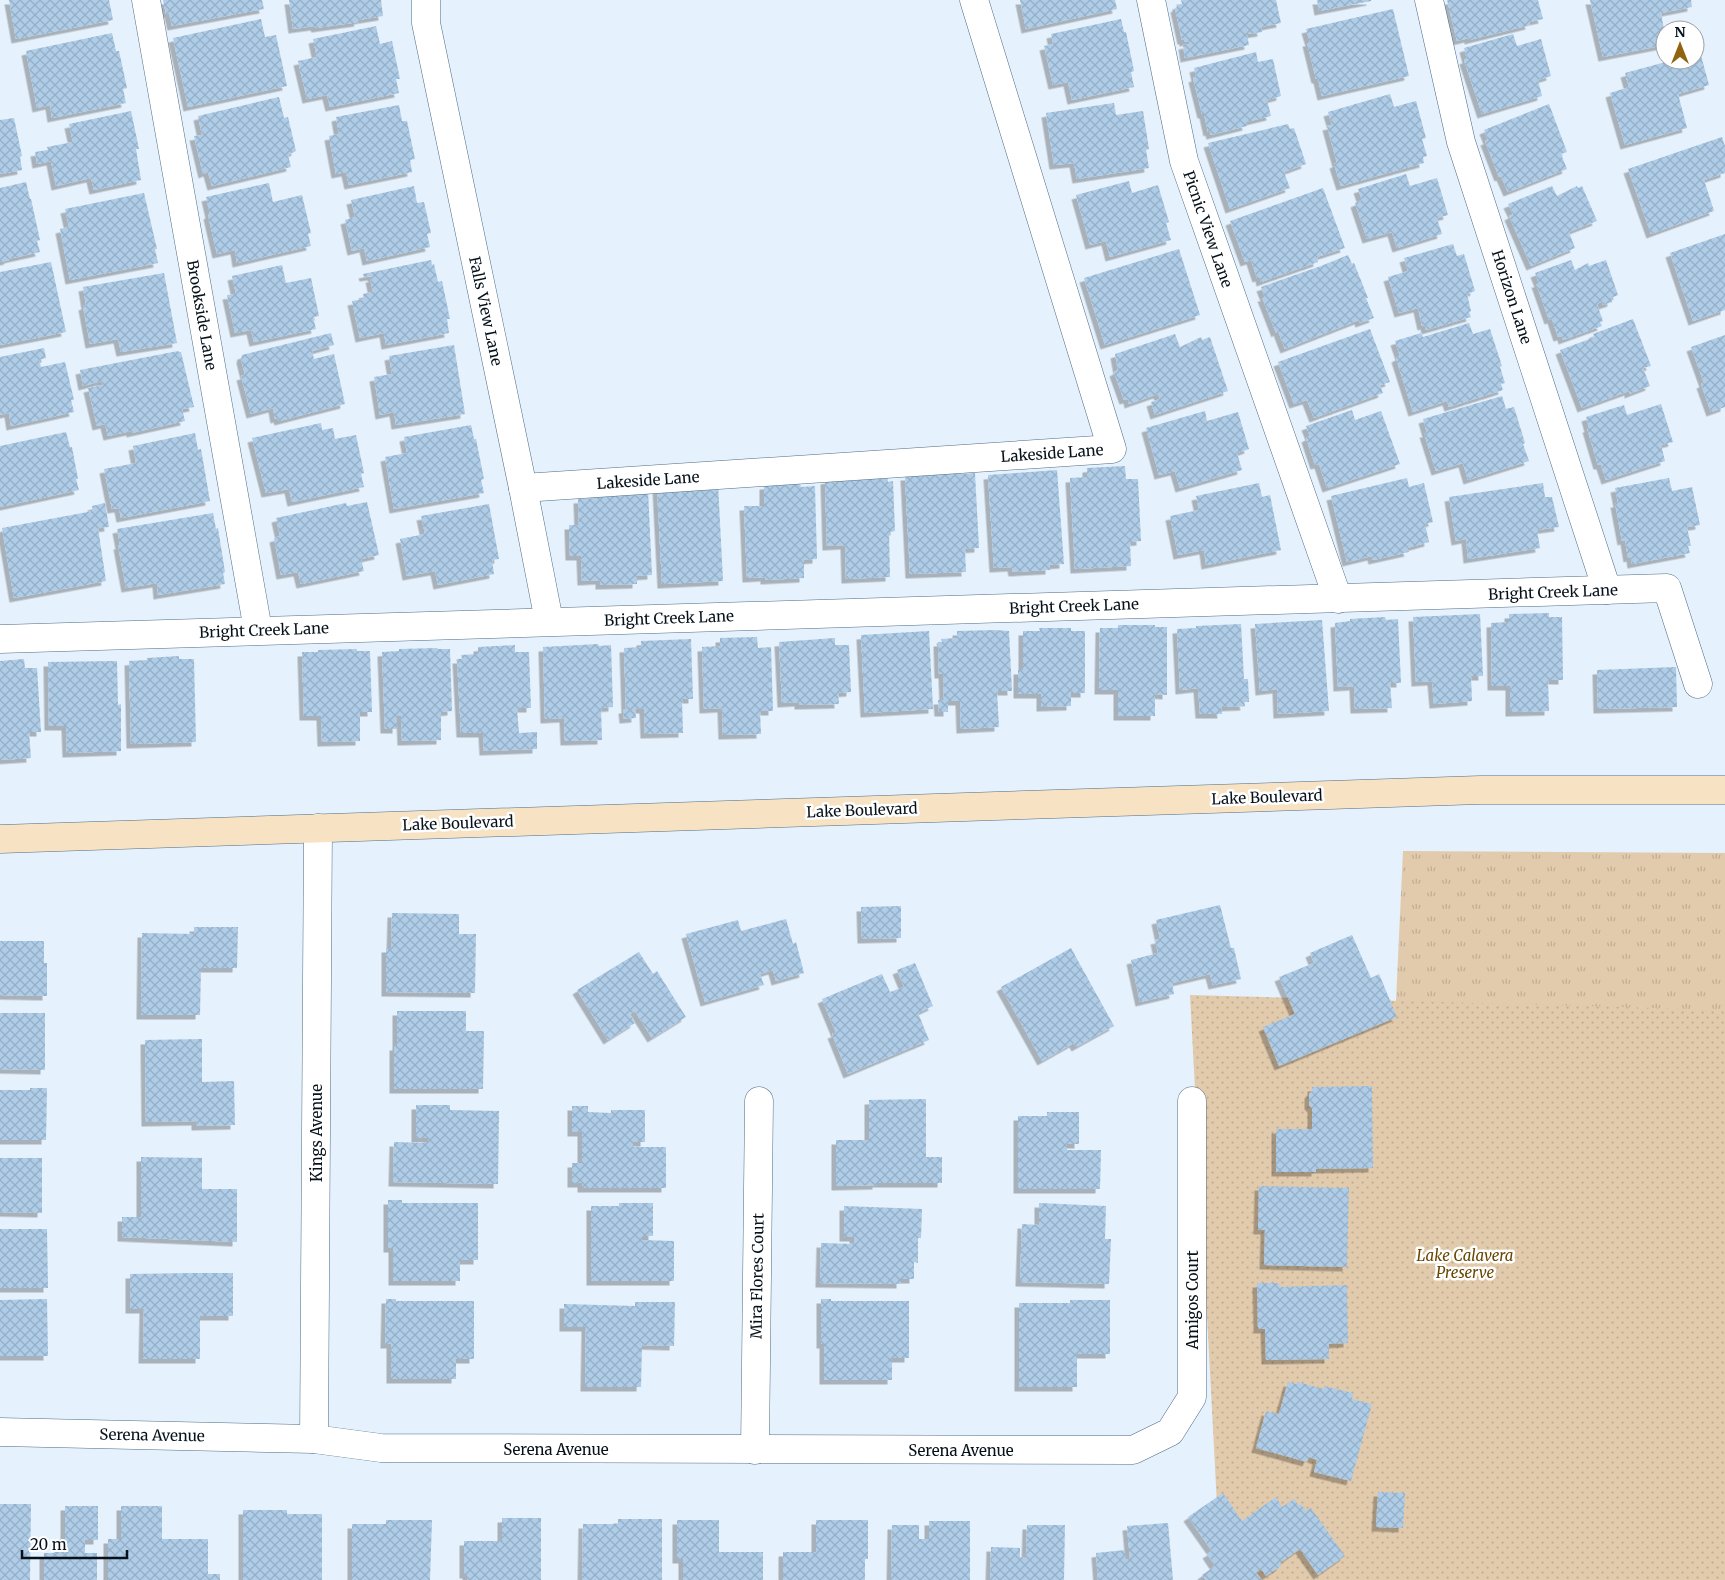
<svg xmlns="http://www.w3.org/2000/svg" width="1725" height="1580" font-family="Merriweather,serif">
<defs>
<pattern id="grass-tufts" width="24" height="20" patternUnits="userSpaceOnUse" patternTransform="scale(1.25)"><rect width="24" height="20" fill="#e2cbac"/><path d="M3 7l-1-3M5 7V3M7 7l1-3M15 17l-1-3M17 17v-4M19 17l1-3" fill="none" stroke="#c0ad93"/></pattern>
<pattern id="park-dots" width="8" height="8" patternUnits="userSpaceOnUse" patternTransform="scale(1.25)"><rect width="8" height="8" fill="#e2cbac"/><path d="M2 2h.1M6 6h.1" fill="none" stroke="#c0ad93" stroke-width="1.8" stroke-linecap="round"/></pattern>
<pattern id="building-cross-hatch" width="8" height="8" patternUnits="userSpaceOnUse" patternTransform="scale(1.25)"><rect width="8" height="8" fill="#afcde8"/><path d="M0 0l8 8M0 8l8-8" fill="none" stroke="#95afc6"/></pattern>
<filter id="shadow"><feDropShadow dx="-4.5" dy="4.5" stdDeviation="0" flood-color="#0004"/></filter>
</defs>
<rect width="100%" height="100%" fill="#e5f1fc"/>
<path fill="url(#grass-tufts)" d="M1403,851L1725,853V1580H1369Z"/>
<path fill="url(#park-dots)" d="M1190,995L1725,1010V1580H1221Z"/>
<g fill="url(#building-cross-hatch)" filter="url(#shadow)">
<path d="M9,0H109L113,20L16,39Z"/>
<path d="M163,0H262L264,9L172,26L169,13L166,14Z"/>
<path d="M289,0H381L383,16L358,20L359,22L316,28L315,26L293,29Z"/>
<path d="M1020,0H1115L1117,9L1026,29Z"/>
<path d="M1181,0H1276L1281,23L1261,27L1262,32L1249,34L1247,29L1246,30L1249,45L1185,58L1183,45L1189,44V41L1184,42V40H1182L1175,8L1177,7V5L1182,4Z"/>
<path d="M1317,0H1371V1L1319,11Z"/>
<path d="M1447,0H1538L1543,19L1529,22L1530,25L1469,40V38L1457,41Z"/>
<path d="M1590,0H1691L1692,7L1661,13L1665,35V45L1603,57Z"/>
<path d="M1393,9L1409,76L1322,96L1318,79H1316L1307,42H1310L1306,29Z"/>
<path d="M261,19L265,37L276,35L287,86L188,107L173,38Z"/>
<path d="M1121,19L1124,32H1126L1134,71L1131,72L1134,87L1072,100L1068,82L1053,85L1044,46L1053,44L1051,34Z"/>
<path d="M376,26L380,44L392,41L400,79H396L399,93L330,107L327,95L307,99L298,61L317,57L313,39Z"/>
<path d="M112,33L116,51H119L127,88L123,89L126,103L52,118L50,105L37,108L26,51Z"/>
<path d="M1513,34L1517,46L1541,39L1551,76L1538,80L1542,96L1482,114L1464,60L1467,59L1464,48Z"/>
<path d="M1256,52L1258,62L1273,59L1281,96L1267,100L1271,116L1246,122L1247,126L1211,135L1210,131L1208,132L1204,114H1202L1193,78L1196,77L1194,68Z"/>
<path d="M1700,52L1709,85L1678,94L1687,128L1625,145L1610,93L1629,87L1625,73L1673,60H1695V54Z"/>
<path d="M1390,94L1394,107L1416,101L1426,138L1422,139L1427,156L1423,157L1424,163L1341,186L1334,164L1337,163L1327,126L1332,125L1328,112Z"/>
<path d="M279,97L284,118L288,117L296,151L288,155L291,167L212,186L208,172L203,174L194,136L202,135L198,116Z"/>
<path d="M1114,103L1116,115L1143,111L1149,149L1146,150L1149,168L1077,179L1074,163L1054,165L1046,113Z"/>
<path d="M1549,104L1567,152L1561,154L1567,169L1508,192L1501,176L1499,177L1485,141L1488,140L1484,130Z"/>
<path d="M399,105L402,121H407L415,159L410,160L412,172L349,185L346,172L336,174L329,136L339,134L336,117Z"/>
<path d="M131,111L139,149H136L141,180L94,190L91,178L56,186L51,161L37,164L35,152L48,150L47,147L73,142L69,124Z"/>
<path d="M14,118L22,156L20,157L22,170L0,174V120Z"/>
<path d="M1288,124L1290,129L1294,128L1306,164L1284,172L1290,188L1230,209L1208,143Z"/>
<path d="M1722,137L1725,146V173L1704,180L1714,211L1651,234L1628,169Z"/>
<path d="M1406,174L1410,186L1437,178L1448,215L1437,218L1442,234L1397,248L1392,232L1367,239L1355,203L1362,200L1358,189Z"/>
<path d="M1129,181L1132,193L1158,185L1169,222L1166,223L1171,240L1110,257L1106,241L1090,245L1076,195Z"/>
<path d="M26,182L30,199H31L40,240L37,241L40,252L8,259L9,260L0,262V188Z"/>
<path d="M269,183L273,202L302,195L311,233L308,234L311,246L237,263L235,250L217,254L208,215L210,214L206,197Z"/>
<path d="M414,186L417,203L424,202L431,233L427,234L430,247L367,261L364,248L352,251L345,220L355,217L351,200Z"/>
<path d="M1552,186L1557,196L1577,186L1578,188L1582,186L1597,221L1569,232L1575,248L1531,266L1509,216L1513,214L1508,204Z"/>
<path d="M1323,188L1345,248L1317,257L1318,262L1261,282L1260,277L1257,278L1251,260L1245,262L1230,221Z"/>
<path d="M144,193L157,249H155L158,263L70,280L60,229L69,227L65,209Z"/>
<path d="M1725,234V310L1693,321L1670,253Z"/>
<path d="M1453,244L1457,256L1464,254L1475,291L1467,294L1471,311L1469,312L1471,317L1426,330L1425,325L1422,326L1418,308L1399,313L1388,277L1408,271L1404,258Z"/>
<path d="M1179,249L1200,315L1105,345L1084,278Z"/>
<path d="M1348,255L1352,264L1354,263L1368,298H1366L1374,318L1360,323L1359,320L1285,349L1278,331L1276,333L1262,297H1265L1261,287L1321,266Z"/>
<path d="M431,260L432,265L434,264L438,282L442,281L450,319H447L449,333L386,345L384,333L360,338L352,301L364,299L363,294L373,292L370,278H373L372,276L364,277L363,274Z"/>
<path d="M1571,260L1575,270L1588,263L1589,266L1606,260L1618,295L1611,298L1612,302L1603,305L1602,301L1597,304L1603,321L1600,322L1602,326L1563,340L1562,336L1558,337L1552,319L1549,320L1536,283H1539L1535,273Z"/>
<path d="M51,262L66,332L0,345V272Z"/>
<path d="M282,265L286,283L311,278L319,316L313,317L316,329L254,342L251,330L235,333L227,295L236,294L232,276Z"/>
<path d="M164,273L177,343L121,352L118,339L90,344L83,306L86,305L83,287Z"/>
<path d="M1633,319L1651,366L1643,368L1650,386L1629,394V391L1582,408L1560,350L1595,337L1593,334Z"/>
<path d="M1469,323L1473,334L1490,329L1502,366L1500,367L1505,383L1501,384L1503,390L1449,407L1447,401L1413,412L1396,358L1400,356L1395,341L1421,333L1423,337Z"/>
<path d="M1370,329L1390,382L1380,385L1383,393L1314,418L1307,400L1294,404L1278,362Z"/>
<path d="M331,333L334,345L312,351L314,359L334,354L345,404L279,421L278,418L275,419L273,408L251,414L241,376L245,375L241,359L242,355Z"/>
<path d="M1175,334L1180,347L1201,337L1202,340L1210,337L1228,391L1155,415L1151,402L1160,399L1158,394L1129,404L1128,399L1124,400L1114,372L1118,370L1115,354Z"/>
<path d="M1725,335V407L1711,412L1701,384L1704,383L1691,347Z"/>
<path d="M454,345L465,414L396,425L394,412L380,415L374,377L392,374L389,356Z"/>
<path d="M44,348L46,358L39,360L41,367L65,362L74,400H71L74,412L11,426L9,413L0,415V357Z"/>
<path d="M178,351L179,352H181L194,407L182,409L185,421L131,433V431L108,436L105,424L97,426L88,388L103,385L102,381L83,386L80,370Z"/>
<path d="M1502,396L1506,409L1514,407L1525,443L1523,444L1529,461L1468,480L1463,463L1436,471L1424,433H1427L1423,419Z"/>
<path d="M1661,404L1673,442L1661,445L1665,461L1606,480L1601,465H1598L1587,428H1589L1586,417L1624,405L1627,415Z"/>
<path d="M1352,410L1355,420L1381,411L1400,464L1327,488L1319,464L1315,465L1306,438L1310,436L1306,426Z"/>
<path d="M1205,411L1207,421L1238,412L1249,449L1237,453L1242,470L1180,488L1175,471L1159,475L1146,428Z"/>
<path d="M321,423L322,430L333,428L335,439L356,435L364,473L361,474L364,487L292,502L289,489L266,493L252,438Z"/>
<path d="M471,425L474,439H476L484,479L481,480L484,493L394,509L385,457L407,453L404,437Z"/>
<path d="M66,432L70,447H72L78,479H76L79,490L0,507V446Z"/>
<path d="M195,433L198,450L201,449L210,501L121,518L119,508L112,509L104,469L136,463L133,446Z"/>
<path d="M1125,466L1126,479H1138L1141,541L1130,542L1131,566L1075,569L1070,478L1087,477V468Z"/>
<path d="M887,469L888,482L893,481L895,531L889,532L890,577L846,579L845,545L827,546L825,480Z"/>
<path d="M1057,470L1064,564L1050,565V570L1013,572L1012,567L994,568L988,475Z"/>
<path d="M961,471V474L975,473L979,548L965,549L966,572L910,574L905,476H923L922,473Z"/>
<path d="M1407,478L1409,487L1424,483L1433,522L1425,524L1429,542L1407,548L1409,552L1373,560L1372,556L1347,562L1331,496Z"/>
<path d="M1669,478L1672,491L1692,487L1700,525L1687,527L1691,546H1688L1690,553L1632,564L1631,557L1628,558L1625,540L1622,541L1615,503H1618L1615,488Z"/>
<path d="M718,483L723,581L662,584L657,486Z"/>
<path d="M1259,483L1262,497L1270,495L1281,550L1206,565L1204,550L1178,555L1170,516L1199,510L1196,496Z"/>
<path d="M1543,483L1545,497H1552L1559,527L1537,530L1540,548L1468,559L1466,539L1456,541L1449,497Z"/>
<path d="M800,484L801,487L815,486L817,559L804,560V578L765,580V577L747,578L744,506H764V485Z"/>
<path d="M596,489L648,490L652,575L637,576V584L600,585V580L582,581L581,556H570L569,525H579L578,499L597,498Z"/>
<path d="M367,502L379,555L361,559L364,571L301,584L298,572L281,575L274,538L280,536L276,518L346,503L347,506Z"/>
<path d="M105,503L109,527L98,528L106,581L14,598L2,528L93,511L92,506Z"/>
<path d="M489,504L499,559L492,560L494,574L438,585L435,571L407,576L400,539L425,534L421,516Z"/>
<path d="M213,513L216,529L218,528L225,572L223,573L225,584L158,595L157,583L126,588L118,545H120L117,529Z"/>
<path d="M1549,613V617H1562L1563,680H1548L1549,711L1510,712V686H1492L1491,623L1509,622V614Z"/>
<path d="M1480,614L1483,676H1471L1472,701L1434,704L1432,681L1416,682L1413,617Z"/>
<path d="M1385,617L1386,620L1398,619L1401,683H1390L1392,708L1355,709L1354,686L1338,687L1335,623L1350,621V619Z"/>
<path d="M1322,620L1329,711L1278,714L1277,689L1260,691L1255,624Z"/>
<path d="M1241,624L1244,679H1248L1249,702H1244L1245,706L1221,707L1222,714H1200L1198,688L1180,690L1177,629L1196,628V626Z"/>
<path d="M1118,625H1155V627H1167V695L1155,694V716H1118V690H1099L1100,628H1118Z"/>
<path d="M1039,628H1071V631H1085V693H1071V706L1041,707V694H1018V670H1023V631H1040Z"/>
<path d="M995,630L1009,631L1012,691H997L999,727L961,729L960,701H948V712H939L938,700H944L943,674H939L938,642H942L941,639L957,638V631Z"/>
<path d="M929,631L933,709L865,713L861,635Z"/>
<path d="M757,637L758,648L771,647L773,711H760L761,734L723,735L722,708L704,709L702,647L720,646V638Z"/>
<path d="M835,638V645H849L851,692L838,693L839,704L799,705V702L782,703L779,642Z"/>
<path d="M691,639L693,699H682L683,733L645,734L644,709H635L636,718L624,719L623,709H626L624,648L641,647V641Z"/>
<path d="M598,644L599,646L611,645L613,707L601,708L602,740L565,741L564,718L545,719L543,647Z"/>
<path d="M515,645V652H529L531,708H517L519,733L537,732V749L484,751L483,733H461L457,659H462L461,655L478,654V647Z"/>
<path d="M437,648L438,649H450L452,711L441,712V740L402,741L401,716H397V729H385L382,652L399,651V649Z"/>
<path d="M357,649V651H370L372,712H360V741L322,742L321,716H304L302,652H318V650Z"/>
<path d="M179,656V659H194L196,742L131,744L129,661L147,660V658Z"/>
<path d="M24,659L25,668H37L41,732H29L31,758L0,760V661Z"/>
<path d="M117,661L118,705L121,704V751L67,753L66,726H49L48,662Z"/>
<path d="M1676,667L1677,707L1598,709L1597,670Z"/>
<path d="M1220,905L1231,948H1234L1241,979L1213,985L1210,974L1172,983L1174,994L1140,1002L1131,960L1158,953L1155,940L1160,939L1156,920Z"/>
<path d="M901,906V938L862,939L861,907Z"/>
<path d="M392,913L459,914V934H476L475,993L386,992V948H391Z"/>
<path d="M786,919L793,944L796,942L804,973L776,981L773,970L760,974L764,985L705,1002L686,934L738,920L741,931Z"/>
<path d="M194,927H238L237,968H201L200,1015H141L142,933L194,934Z"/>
<path d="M1352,935L1371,978L1379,974L1397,1017L1279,1066L1263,1027L1295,1014L1279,977L1314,963L1310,953Z"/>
<path d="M0,941H44V963H47V996L0,995Z"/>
<path d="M1071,948L1114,1026L1076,1047L1074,1043L1042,1061L1001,987Z"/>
<path d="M639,952L653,974L657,971L686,1017L652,1038L635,1011L630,1014L635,1023L608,1040L577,990Z"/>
<path d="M915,963L933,1006L918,1013L929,1040L848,1074L832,1034L836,1033L822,999L882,974L890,992L904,987L897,970Z"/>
<path d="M397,1011H466V1031H484L483,1089H394V1046H397Z"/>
<path d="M0,1013H45V1070L0,1069Z"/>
<path d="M202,1039V1082L234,1081L235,1125L196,1126V1121L146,1122L145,1040Z"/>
<path d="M1372,1086L1373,1168L1316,1169V1172H1276V1129H1312V1108L1309,1105V1094L1312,1091V1087Z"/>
<path d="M30,1088H47L46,1140H0V1090H30Z"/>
<path d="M926,1099V1157H942V1183H877V1185L836,1186V1140H869V1100Z"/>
<path d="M416,1105H450V1110L499,1111L498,1184L393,1182L394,1142L428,1143V1138H416Z"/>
<path d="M572,1106H588V1112L611,1113V1110H645V1142H633V1147H666V1188H582V1183H572V1163H582V1132H572Z"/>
<path d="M1047,1112H1079V1144H1067V1150H1101L1100,1189H1018V1116H1047Z"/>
<path d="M141,1157L202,1158V1189H237V1242L122,1237V1217H141Z"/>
<path d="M0,1158H42V1213L0,1212Z"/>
<path d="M1259,1186L1349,1188L1347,1267L1264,1265L1265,1230H1258Z"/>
<path d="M388,1200H402V1203H478V1260H460V1281H393V1248H388Z"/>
<path d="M619,1203H653V1236H642V1240L674,1241V1281H591V1206H619Z"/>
<path d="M1039,1203L1106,1206L1105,1239H1111L1109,1284L1020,1282L1022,1224L1039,1225Z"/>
<path d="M844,1206L922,1209L921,1238H918V1263L914,1262V1279H901V1284L820,1283L821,1243L854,1244V1237H844Z"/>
<path d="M0,1229H47L48,1288H0Z"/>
<path d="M193,1273H233V1316H200V1359H143L144,1309H130V1274Z"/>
<path d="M1257,1283H1279V1287L1347,1285L1348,1343L1329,1344V1359L1266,1360L1265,1329H1258Z"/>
<path d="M47,1299L48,1356H0V1300Z"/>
<path d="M386,1299H396V1301H474V1359H456V1379H391V1344H385Z"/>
<path d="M821,1299H831V1301H909V1358H892V1380H824V1344H821Z"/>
<path d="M1070,1300H1110V1354H1077V1387H1019V1303H1070Z"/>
<path d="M635,1302H675L674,1346L642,1345L641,1387H585L586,1327H564V1304L635,1306Z"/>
<path d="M1288,1382L1297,1384L1298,1382L1324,1389V1386L1353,1393L1352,1399L1372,1404L1351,1481L1314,1472L1317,1460L1309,1457L1307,1462L1256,1448L1266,1411L1279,1414Z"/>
<path d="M1378,1492L1405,1493L1403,1528L1376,1527Z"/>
<path d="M1223,1493L1242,1521L1276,1497L1282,1507L1294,1499L1299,1506L1301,1504L1306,1511L1311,1508L1345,1556L1318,1575L1300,1549L1280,1563L1281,1566L1266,1576L1261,1569L1256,1573L1262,1580H1206L1202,1575L1215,1566L1207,1554L1212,1551L1188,1517Z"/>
<path d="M0,1504H31L30,1580H0Z"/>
<path d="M65,1506H98V1540H85V1553H97V1580H44V1553H59V1539H65Z"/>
<path d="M121,1506H162V1539H208V1574H220V1580H108V1539H121Z"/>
<path d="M243,1510H287V1514H322V1580H243Z"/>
<path d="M502,1518H541V1580H467V1574H464V1541H502Z"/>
<path d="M618,1519H662V1580H582L583,1524H618Z"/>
<path d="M386,1520H432L430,1580H352V1524H386Z"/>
<path d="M677,1520H719V1552H763V1580H683V1559H677Z"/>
<path d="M816,1520H868V1559H865V1580H783V1552H816Z"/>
<path d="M929,1521H970V1580H891L892,1525H919V1539H929Z"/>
<path d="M1168,1523L1173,1580H1098L1096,1553L1125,1550V1559H1130L1127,1526Z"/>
<path d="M1027,1525H1065L1064,1580H990L991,1547L1020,1548V1557L1026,1558Z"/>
</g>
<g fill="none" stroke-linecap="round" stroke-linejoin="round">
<g stroke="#516c84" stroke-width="29">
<g id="street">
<path d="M146,0L258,630"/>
<path d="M426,0V23L523,488L549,621"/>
<path d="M1151,0L1184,161L1338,599"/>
<path d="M1429,0L1461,142L1607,590"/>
<path d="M523,488L1112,449L974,0"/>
<path d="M0,639L1667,588L1698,684"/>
<path d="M0,1432L314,1439L381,1448L1133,1450L1170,1432L1192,1397V1101"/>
<path d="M314,1439L318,828"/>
<path d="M755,1450L759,1101"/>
</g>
</g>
<g stroke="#516c84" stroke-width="29">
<path id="secondary" d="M0,839L1480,790H1725"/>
</g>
<use href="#street" stroke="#fff" stroke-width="28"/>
<use href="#secondary" stroke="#f7e3c3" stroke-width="28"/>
</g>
<g text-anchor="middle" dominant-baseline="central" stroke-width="5" stroke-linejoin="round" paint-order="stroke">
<g font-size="15" fill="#06111a" stroke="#fff">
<text transform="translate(1208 229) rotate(71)">Picnic View Lane</text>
<text transform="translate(1512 297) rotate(72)">Horizon Lane</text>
<text transform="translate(486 311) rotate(78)">Falls View Lane</text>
<text transform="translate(202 315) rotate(80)">Brookside Lane</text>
<text transform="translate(1052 453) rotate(-4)">Lakeside Lane</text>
<text transform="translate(648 480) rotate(-4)">Lakeside Lane</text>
<text transform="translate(1553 592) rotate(-2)">Bright Creek Lane</text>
<text transform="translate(1074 606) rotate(-2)">Bright Creek Lane</text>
<text transform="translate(669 618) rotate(-2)">Bright Creek Lane</text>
<text transform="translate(264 630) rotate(-2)">Bright Creek Lane</text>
<text transform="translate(1267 797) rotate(-2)">Lake Boulevard</text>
<text transform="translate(862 810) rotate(-2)">Lake Boulevard</text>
<text transform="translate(458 823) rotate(-2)">Lake Boulevard</text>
<text transform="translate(316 1133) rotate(-90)">Kings Avenue</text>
<text transform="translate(757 1276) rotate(-89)">Mira Flores Court</text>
<text transform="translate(1192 1300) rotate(-90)">Amigos Court</text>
<text transform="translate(152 1435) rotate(1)">Serena Avenue</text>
<text x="556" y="1449">Serena Avenue</text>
<text x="961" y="1450">Serena Avenue</text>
</g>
<g font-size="15" font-style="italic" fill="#694500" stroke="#fff">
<text x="1465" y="1255">Lake Calavera<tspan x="1465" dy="17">Preserve</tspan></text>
</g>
</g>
<g transform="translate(1680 45)"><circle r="24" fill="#ffffff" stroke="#9ba0a3"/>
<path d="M0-4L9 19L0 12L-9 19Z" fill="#91630f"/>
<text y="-8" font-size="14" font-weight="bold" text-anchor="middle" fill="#06111a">N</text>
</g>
<path d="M22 1550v8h105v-8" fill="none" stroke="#06111a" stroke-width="2.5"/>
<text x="30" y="1550" font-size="15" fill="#06111a" stroke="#ffffff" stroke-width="4" paint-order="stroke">20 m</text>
</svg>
